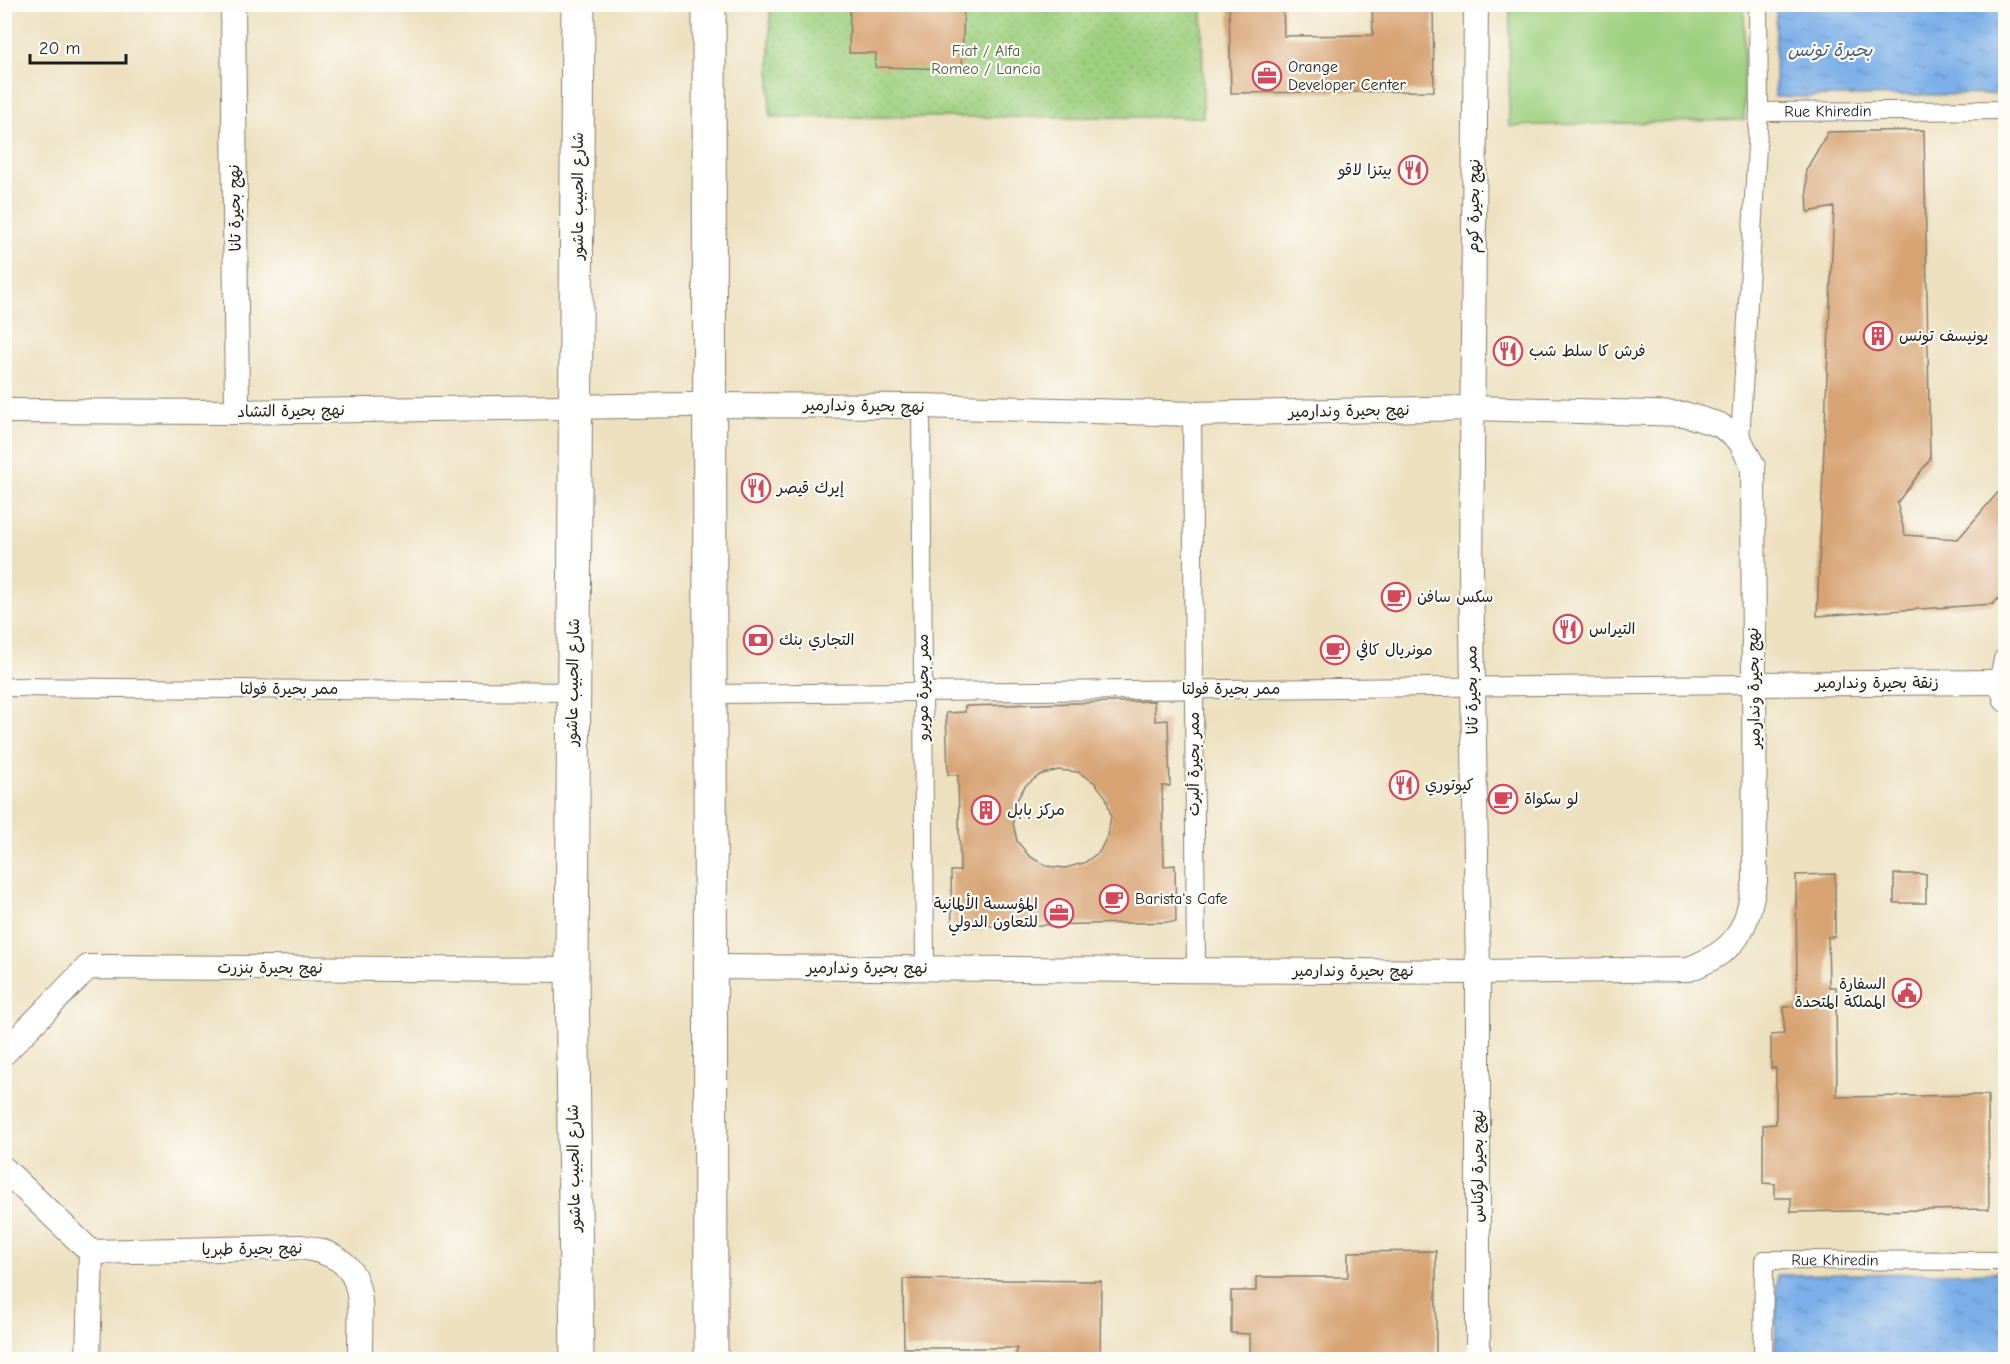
<svg xmlns="http://www.w3.org/2000/svg" width="2010" height="1364" font-family="'Comic Neue','Playpen Sans Arabic',sans-serif">
<defs>
<pattern id="garden-dots" width="8" height="8" patternUnits="userSpaceOnUse" patternTransform="scale(1.5)"><rect width="8" height="8" fill="#9fd080"/><path d="M2 2h.1M6 6h.1" fill="none" stroke="#88b26e" stroke-width="1.8" stroke-linecap="round"/></pattern>
<pattern id="water-ripples" width="26" height="14" patternUnits="userSpaceOnUse" patternTransform="scale(1.5)"><rect width="26" height="14" fill="#7bafe8"/><path d="M2 4q2-2 4 0t4 0M15 11q2-2 4 0t4 0" fill="none" stroke="#648ebb"/></pattern>
</defs>
<rect width="100%" height="100%" fill="#fdfcf7"/>
<filter id="ink" filterUnits="userSpaceOnUse"><feTurbulence type="fractalNoise" baseFrequency=".0167" numOctaves="2"/><feDisplacementMap in="SourceGraphic" scale="12" xChannelSelector="R" yChannelSelector="G"/><feConvolveMatrix kernelMatrix="1 2 1 2 8 2 1 2 1" color-interpolation-filters="sRGB"/></filter>
<filter id="wash" filterUnits="userSpaceOnUse"><feTurbulence type="fractalNoise" baseFrequency=".008" numOctaves="4" result="noise"/><feDisplacementMap in="SourceGraphic" scale="24" xChannelSelector="R" yChannelSelector="G"/><feGaussianBlur stdDeviation="1.35" result="paint"/><feColorMatrix in="noise" values="0 0 0 0 0 0 0 0 0 0 0 0 0 0 0 0 0 1.4 0 .05"/><feComposite in="paint" operator="in"/></filter>
<g filter="url(#wash)">
<rect width="100%" height="100%" fill="#ede0bf"/>
<path fill="#9fd080" stroke="#5e764e" stroke-width="1.5" d="M1510,5H1744V120L1509,126Z"/>
<path fill="url(#garden-dots)" stroke="#5e764e" stroke-width="1.5" d="M770,5H1202L1203,117H770Z"/>
<g fill="url(#water-ripples)" stroke="#4c6682" stroke-width="1.5">
<path d="M1776,5H2005V94L1775,97Z"/>
<path d="M2005,1272V1359H1775L1777,1275Z"/>
</g>
<g id="blocks">
<g fill="#d7a372" fill-rule="evenodd">
<path d="M850,4H964L962,69L875,67L876,53H849Z"/>
<path d="M1229,4H1283L1284,36L1373,35L1372,4H1433L1434,91L1231,93Z"/>
<path d="M1924,130L1930,459L1897,503L1905,535L1958,539L2006,483V591L1993,604L1817,616L1834,207L1808,212L1806,170L1828,132Z"/>
<path d="M1154,701L1155,721L1168,720L1170,786H1162L1164,866L1175,865L1176,922L952,927L951,871H960L958,775H948L946,713L965,712V706ZM1058,770L1078,772L1094,782L1106,797L1111,816L1108,835L1099,852L1084,863L1065,868L1046,866L1029,856L1017,841L1013,823L1015,803L1025,786L1040,775Z"/>
<path d="M1835,874V937H1828L1829,987H1836L1837,1097L1988,1095L1989,1209L1791,1212V1198H1775V1184L1763,1183V1125L1776,1124V1068H1771V1035L1784,1034V1007L1797,1006L1796,875Z"/>
<rect x="1894" y="874" width="32" height="29"/>
<path d="M1436,1251V1359H1250V1334L1231,1333V1291H1256V1277H1348V1252Z"/>
<path d="M903,1279L1101,1281L1100,1358L1016,1357L1017,1348H904Z"/>
</g>
</g>
</g>
<g filter="url(#ink)">
<use href="#blocks" fill-opacity="0" stroke="#847e6e" stroke-width="1.5"/>
<g fill="none" stroke-linecap="round" stroke-linejoin="round">
<g stroke="#847e6e" stroke-width="20">
<g id="pedestrian">
<path id="s1" d="M1758,4L1759,112L2006,110"/>
<path d="M921,406L925,968"/>
<path d="M1192,414L1196,970"/>
<path d="M1740,441L1759,112"/>
<path d="M4,687L573,692"/>
<path d="M710,694L1752,684"/>
<path id="s2" d="M1763,1360L1764,1260L2006,1261"/>
</g>
</g>
<g stroke="#847e6e" stroke-width="26">
<g id="minor">
<path d="M233,4L237,412"/>
<path d="M1476,4L1471,572L1478,972V1360"/>
<path d="M4,411L237,412L689,405L921,406L1192,414L1472,408L1684,414L1720,425L1740,441L1753,466L1755,881C1745,933 1739,948 1689,969L1478,972L711,967"/>
<path d="M2006,660L2001,682L2006,700"/>
<path d="M1752,684L2001,682"/>
<path d="M4,1053L88,967L572,970"/>
<path d="M4,1169L91,1252L300,1247C373,1256 359,1302 360,1360"/>
<path d="M88,1360L91,1252"/>
</g>
</g>
<g stroke="#847e6e" stroke-width="35">
<g id="secondary">
<path d="M709,4L711,1360"/>
<path d="M577,1360L572,970L578,4"/>
</g>
</g>
<use href="#pedestrian" stroke="#fff" stroke-width="18"/>
<use href="#minor" stroke="#fff" stroke-width="24"/>
<use href="#secondary" stroke="#fff" stroke-width="33"/>
</g>
</g>
<defs>
<g id="office-ring" transform="scale(1.5)"><circle r="9.5" fill="#fdfcf7" stroke="#d1495b" stroke-width="1.5"/><path d="M-6-3h4V-5.5h4V-3h4V5H-6ZM-1-4.5V-3h2v-1.5ZM-6 0V1H6V0Z" fill="#d1495b"/></g>
<g id="restaurant-ring" transform="scale(1.5)"><circle r="9.5" fill="#fdfcf7" stroke="#d1495b" stroke-width="1.5"/><path d="M-5-6h1v4h1v-4h1v4h1v-4h1v5L-1.5 .5V6h-2V.5L-5-1ZM5-6V6H3V1.5H1.5Q1.5-4 5-6Z" fill="#d1495b"/></g>
<g id="building-ring" transform="scale(1.5)"><circle r="9.5" fill="#fdfcf7" stroke="#d1495b" stroke-width="1.5"/><path d="M-4-6H4V6H1V3H-1V6H-4ZM-2.5-4.3h1.7v1.8h-1.7ZM.8-4.3h1.7v1.8H.8ZM-2.5-1h1.7V.8h-1.7ZM.8-1h1.7V.8H.8Z" fill="#d1495b"/></g>
<g id="cafe-ring" transform="scale(1.5)"><circle r="9.5" fill="#fdfcf7" stroke="#d1495b" stroke-width="1.5"/><path d="M-5.5-4.5H6V0H3Q3 3.5 0 3.5H-2.5Q-5.5 3.5-5.5 0ZM3-3.2v2h1.7v-2ZM-6 4.5H4V6H-6Z" fill="#d1495b"/></g>
<g id="bank-ring" transform="scale(1.5)"><circle r="9.5" fill="#fdfcf7" stroke="#d1495b" stroke-width="1.5"/><path d="M-6-4H6V4H-6ZM0-2.3a2.3 2.3 0 1 0 0 4.6a2.3 2.3 0 1 0 0-4.6Z" fill="#d1495b"/></g>
<g id="civic-ring" transform="scale(1.5)"><circle r="9.5" fill="#fdfcf7" stroke="#d1495b" stroke-width="1.5"/><path d="M-.6-6.5H3V-4.5H.6V-3L4-1V1h2V6H-6V1h2V-1L-.6-3ZM-1.2 2.5V6h2.4V2.5Z" fill="#d1495b"/></g>
</defs>
<g fill-rule="evenodd">
<use href="#office-ring" x="1267" y="76"/>
<use href="#restaurant-ring" x="1413" y="170"/>
<use href="#building-ring" x="1878" y="336"/>
<use href="#restaurant-ring" x="1508" y="351"/>
<use href="#restaurant-ring" x="756" y="488"/>
<use href="#cafe-ring" x="1396" y="597"/>
<use href="#restaurant-ring" x="1568" y="629"/>
<use href="#bank-ring" x="758" y="640"/>
<use href="#cafe-ring" x="1335" y="650"/>
<use href="#restaurant-ring" x="1404" y="785"/>
<use href="#cafe-ring" x="1503" y="799"/>
<use href="#building-ring" x="986" y="810"/>
<use href="#cafe-ring" x="1114" y="899"/>
<use href="#office-ring" x="1059" y="913"/>
<use href="#civic-ring" x="1907" y="993"/>
</g>
<g text-anchor="middle" dominant-baseline="central" stroke-width="4.5" stroke-linejoin="round" paint-order="stroke">
<g font-size="16" fill="#4a5b3f" stroke="#fdfcf7">
<text x="986" y="51">Fiat / Alfa<tspan x="986" dy="18">Romeo / Lancia</tspan></text>
</g>
<g font-size="16" fill="#1c1c1c" stroke="#fdfcf7" text-anchor="start">
<text x="1288" y="67">Orange<tspan x="1288" dy="18">Developer Center</tspan></text>
<text x="1392" y="170" text-anchor="end">بيتزا لاقو</text>
<text x="1899" y="336">يونيسف تونس</text>
<text x="1529" y="351">فرش كا سلط شب</text>
<text x="777" y="488">إيرك قيصر</text>
<text x="1417" y="597">سكس سافن</text>
<text x="1589" y="629">التيراس</text>
<text x="779" y="640">التجاري بنك</text>
<text x="1356" y="650">مونريال كافي</text>
<text x="1425" y="785">كيوتوري</text>
<text x="1524" y="799">لو سكواة</text>
<text x="1007" y="810">مركز بابل</text>
<text x="1135" y="899">Barista's Cafe</text>
<text x="1038" y="904" text-anchor="end">المؤسسة الألمانية<tspan x="1038" dy="18">للتعاون الدولي</tspan></text>
<text x="1886" y="984" text-anchor="end">السفارة<tspan x="1886" dy="18">المملكة المتحدة</tspan></text>
</g>
<g font-size="16" fill="#1c1c1c" stroke="#fdfcf7">
<text stroke="none"><textPath href="#s1" startOffset="177">Rue Khiredin</textPath></text>
<text transform="translate(578 196) rotate(-90)">شارع الحبيب عاشور</text>
<text transform="translate(1474 206) rotate(-89)">نهج بحيرة كوم</text>
<text transform="translate(235 208) rotate(-91)">نهج بحيرة تانا</text>
<text transform="translate(864 406) rotate(1)">نهج بحيرة وندارمير</text>
<text transform="translate(291 411) rotate(-1)">نهج بحيرة التشاد</text>
<text transform="translate(1349 411) rotate(-1)">نهج بحيرة وندارمير</text>
<text transform="translate(573 682) rotate(-89)">شارع الحبيب عاشور</text>
<text x="1877" y="683">زنقة بحيرة وندارمير</text>
<text transform="translate(923 687) rotate(-90)">ممر بحيرة مويرو</text>
<text transform="translate(1754 688) rotate(-91)">نهج بحيرة وندارمير</text>
<text x="289" y="689">ممر بحيرة فولتا</text>
<text x="1231" y="689">ممر بحيرة فولتا</text>
<text transform="translate(1472 690) rotate(-91)">ممر بحيرة تانا</text>
<text transform="translate(1194 764) rotate(-90)">ممر بحيرة ألبرت</text>
<text x="270" y="968">نهج بحيرة بنزرت</text>
<text x="867" y="968">نهج بحيرة وندارمير</text>
<text x="1353" y="971">نهج بحيرة وندارمير</text>
<text transform="translate(1478 1166) rotate(-90)">نهج بحيرة لوكناس</text>
<text transform="translate(574 1168) rotate(-91)">شارع الحبيب عاشور</text>
<text transform="translate(252 1249) rotate(-1)">نهج بحيرة طبريا</text>
<text stroke="none"><textPath href="#s2" startOffset="171">Rue Khiredin</textPath></text>
</g>
<g font-size="18" font-style="italic" fill="#475e78" stroke="#fdfcf7">
<text x="1830" y="50">بحيرة تونس</text>
</g>
</g>
<rect width="2010" height="1364" fill="none" stroke="#fdfcf7" stroke-width="24"/>
<path d="M30 54v9h96v-9" fill="none" stroke="#1c1c1c" stroke-width="3"/>
<text x="39" y="54" font-size="18" fill="#1c1c1c" stroke="#fdfcf7" stroke-width="4.5" paint-order="stroke">20 m</text>
</svg>
